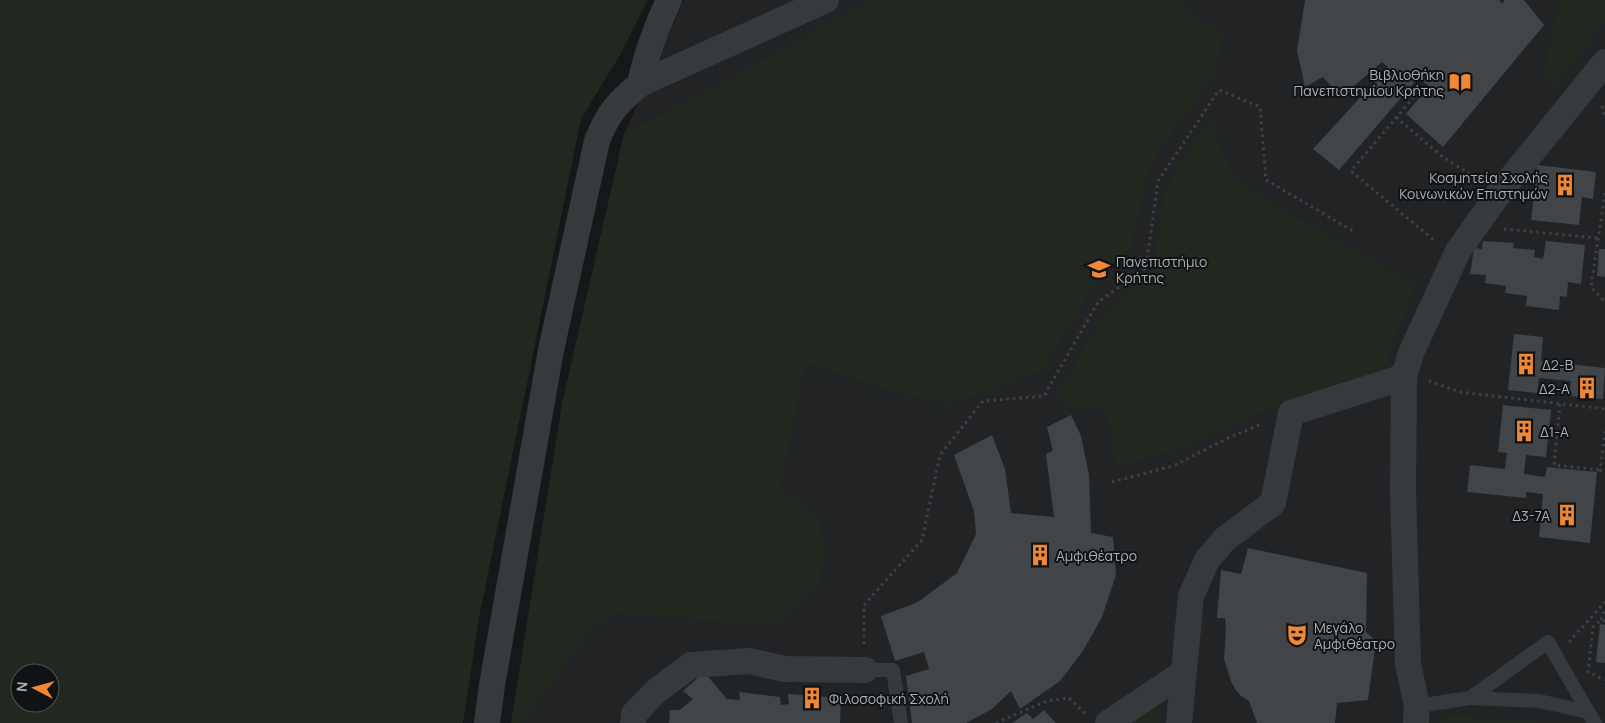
<svg xmlns="http://www.w3.org/2000/svg" width="1605" height="723" font-family="Manrope,sans-serif">
<rect width="100%" height="100%" fill="#161718"/>
<path fill="#222325" d="M684,0H1605V723H511L562,404L624,134Z"/>
<g fill="#212820" fill-rule="evenodd">
<path d="M0,0H648L620,55L581,119L479,618L463,723H0ZM20,673H50V703H20Z"/>
<path d="M869,0H1180L1198,19L1224,35L1213,74L1150,165L1130,251L1104,270L1042,370L953,404L926,400L859,381L805,362L780,489L820,519L825,555L817,589L780,624H743L673,617L617,613L590,629L522,723H511L562,404L624,134L746,70Z"/>
<path d="M1561,0H1605V21L1553,88L1545,78C1546,52 1553,25 1561,0Z"/>
<path d="M1210,119L1233,177L1285,211L1416,285L1382,373L1251,416L1187,447L1116,467L1108,414L1093,405L1075,410L1057,394L1100,321L1154,267L1164,190Z"/>
<path d="M1158,698L1160,723H1122Z"/>
<path d="M1450,715L1543,723H1436Z"/>
</g>
<g fill="#424548">
<path d="M1305,0H1499L1502,4L1505,0H1524L1544,25L1443,147L1406,114L1429,86L1418,78L1339,170L1313,149L1388,67L1382,62L1341,97L1323,77L1305,87L1297,51Z"/>
<path d="M1537,165L1596,172L1593,199L1582,197L1579,225L1531,220Z"/>
<path d="M1483,241L1514,243L1513,248L1535,250L1534,257L1543,259L1546,241L1585,245L1581,284L1568,282L1567,297L1560,296L1559,310L1526,306L1527,296L1505,293L1506,286L1485,283L1486,275L1470,274L1474,248L1482,249Z"/>
<path d="M1599,249H1605V277L1597,276Z"/>
<path d="M1514,334L1543,337L1541,361L1605,368L1603,399L1569,396L1571,381L1539,378L1537,393L1508,390Z"/>
<path d="M1503,405L1551,410L1546,457L1526,455L1524,474L1545,477L1547,467L1597,472L1590,543L1539,537L1543,494L1526,492V498L1467,492L1470,465L1505,469L1507,453L1498,452Z"/>
<path d="M1071,415L1081,436L1089,475L1091,533L1113,537L1116,575L1102,617L1083,651L1060,681L1020,709L1011,691L992,709L966,723H912L906,676L929,669L924,652L895,661L881,616L918,602L957,573L976,534L974,511L954,455L992,435L1005,469L1011,513L1054,517L1046,454L1053,451L1047,427Z"/>
<path d="M1248,548L1367,573L1366,632L1376,641L1368,700L1337,703L1335,723H1257L1249,701L1241,696L1235,689L1231,681L1224,659L1226,630L1225,618H1217L1221,570L1241,574Z"/>
<path d="M1600,624L1605,625V663L1596,662Z"/>
<path d="M704,672L727,699L740,700L739,692L780,697L781,705L789,704L788,694L841,698L840,723H669L670,710H680L693,699L683,691Z"/>
<path d="M1044,710L1056,723H1012L1027,713L1033,719Z"/>
</g>
<g fill="none" stroke-linecap="round" stroke-linejoin="round">
<g stroke="#3d4144" stroke-width="3" stroke-dasharray="2.5 4" stroke-linecap="butt">
<path d="M1418,92L1351,171L1435,241"/>
<path d="M1602,106L1605,116"/>
<path d="M1396,117L1440,155L1479,180"/>
<path d="M1605,193L1591,287L1605,302"/>
<path d="M1504,229L1598,238"/>
<path d="M1429,381L1460,392L1605,409"/>
<path d="M1560,404L1554,465L1600,470"/>
<path d="M1605,431L1600,470L1605,471"/>
<path d="M1112,482L1173,466L1228,438L1262,424"/>
<path d="M1601,620L1605,608"/>
<path d="M1605,621L1601,620L1593,627L1588,672L1605,680"/>
<path d="M1569,642L1605,602"/>
<path d="M864,644V605L922,540L940,455L983,401L1044,396L1098,302L1146,268L1158,181L1219,90L1260,107L1266,180L1353,231"/>
<path d="M996,723L1047,701L1069,698L1086,714"/>
</g>
<g stroke="#373a3d" stroke-width="14">
<path d="M865,670H893L901,723"/>
<path d="M1470,698L1548,642L1588,712"/>
<path d="M1417,706L1470,698L1539,701L1588,712L1595,723"/>
</g>
<g stroke="#373a3d" stroke-width="26">
<path d="M640,84C646,54 656,28 669,0"/>
<path d="M487,723L492,685L551,350L597,141C608,113 617,103 640,84L826,0"/>
<path d="M633,723L634,714L655,692L691,665L749,661L785,669L865,670"/>
<path d="M1108,723L1183,673"/>
<path d="M1179,723L1191,596L1207,560L1225,539L1273,503L1291,413L1404,377"/>
<path d="M1416,723L1417,706L1408,664L1403,491L1404,377L1411,353L1458,251L1499,193L1605,62"/>
</g>
</g>
<defs>
<g id="library-bare" transform="scale(1.725)"><path d="M-6-4Q-3-5.5-.7-3.5V5Q-3 3-6 4ZM6-4Q3-5.5 .7-3.5V5Q3 3 6 4Z" fill="#f18835" stroke="#111213" stroke-width="2.5" paint-order="stroke"/></g>
<g id="building-bare" transform="scale(1.725)"><path d="M-4-6H4V6H1V3H-1V6H-4ZM-2.5-4.3h1.7v1.8h-1.7ZM.8-4.3h1.7v1.8H.8ZM-2.5-1h1.7V.8h-1.7ZM.8-1h1.7V.8H.8Z" fill="#f18835" stroke="#111213" stroke-width="2.5" paint-order="stroke"/></g>
<g id="university-bare" transform="scale(1.725)"><path d="M0-5L7-2L0 1L-7-2ZM-4 1L0 2.5L4 1V4Q0 6-4 4Z" fill="#f18835" stroke="#111213" stroke-width="2.5" paint-order="stroke"/></g>
<g id="theatre-bare" transform="scale(1.725)"><path d="M-5-5.5Q0-4 5-5.5V0Q5 5 0 6Q-5 5-5 0ZM-3.3-2.5H-1v1.5H-3.3ZM1-2.5H3.3v1.5H1ZM-2.8 1Q0 5.5 2.8 1Z" fill="#f18835" stroke="#111213" stroke-width="2.5" paint-order="stroke"/></g>
</defs>
<g fill-rule="evenodd">
<use href="#library-bare" x="1460" y="82"/>
<use href="#building-bare" x="1565" y="185"/>
<use href="#university-bare" x="1099" y="269"/>
<use href="#building-bare" x="1526" y="364"/>
<use href="#building-bare" x="1587" y="388"/>
<use href="#building-bare" x="1524" y="431"/>
<use href="#building-bare" x="1567" y="515"/>
<use href="#building-bare" x="1040" y="555"/>
<use href="#theatre-bare" x="1297" y="635"/>
<use href="#building-bare" x="812" y="698"/>
</g>
<g text-anchor="middle" dominant-baseline="central" stroke-width="4" stroke-linejoin="round" paint-order="stroke">
<g font-size="14" fill="#a8b1b8" stroke="#111213" text-anchor="start">
<text x="1444" y="74" text-anchor="end">Βιβλιοθήκη<tspan x="1444" dy="16">Πανεπιστημίου Κρήτης</tspan></text>
<text x="1548" y="177" text-anchor="end">Κοσμητεία Σχολής<tspan x="1548" dy="16">Κοινωνικών Επιστημών</tspan></text>
<text x="1116" y="261">Πανεπιστήμιο<tspan x="1116" dy="16">Κρήτης</tspan></text>
<text x="1542" y="364">Δ2-Β</text>
<text x="1570" y="388" text-anchor="end">Δ2-Α</text>
<text x="1540" y="431">Δ1-Α</text>
<text x="1550" y="515" text-anchor="end">Δ3-7Α</text>
<text x="1056" y="555">Αμφιθέατρο</text>
<text x="1314" y="627">Μεγάλο<tspan x="1314" dy="16">Αμφιθέατρο</tspan></text>
<text x="829" y="698">Φιλοσοφική Σχολή</text>
</g>
</g>
<g transform="translate(35 688) rotate(276)"><circle r="24" fill="#111213" stroke="#4d5255"/>
<path d="M0-4L9 19L0 12L-9 19Z" fill="#f18835"/>
<text y="-8" font-size="14" font-weight="bold" text-anchor="middle" fill="#a8b1b8">N</text>
</g>
</svg>
